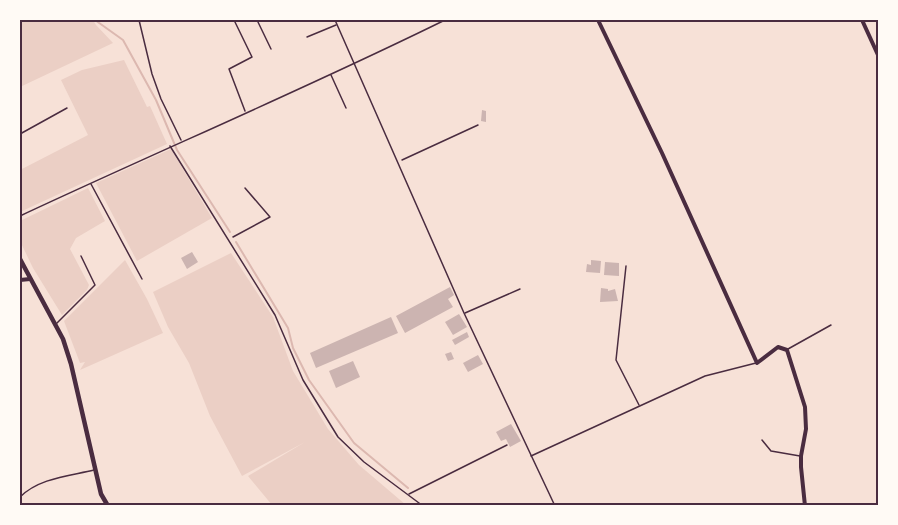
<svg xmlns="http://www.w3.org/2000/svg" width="898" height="525" font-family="'Public Sans',sans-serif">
<rect width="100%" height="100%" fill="#f7e1d7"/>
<g fill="#ebcfc5">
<path d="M20,20H93L96,25L113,43L20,87Z"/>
<path d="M124,60L147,107L150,106L167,144L20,212V170L88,135L61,80L82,70Z"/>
<path d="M171,149L212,218L137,261L96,183Z"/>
<path d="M88,188L105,221L76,238L70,249L89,285L87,290L62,315L33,268L20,241V221Z"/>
<path d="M231,253L273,317L293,371L328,429L359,465L406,505H272L248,476L305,442L242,476L210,416L189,363L168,327L153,292Z"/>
<path d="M125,260L147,299L163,333L80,370L85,362L80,363L64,321Z"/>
</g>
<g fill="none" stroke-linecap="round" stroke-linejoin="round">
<g stroke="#dcb8b0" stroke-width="2">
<path d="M95,20L123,40L156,100L177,150L230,232"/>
<path d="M236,242L288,328L293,348L309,380L354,443L408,488"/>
</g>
</g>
<g fill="#ccb4b1">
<path d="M482,110L486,111V122L481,121Z"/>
<path d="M192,252L198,262L187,269L181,258Z"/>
<path d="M591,260L601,261L600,273L586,272L587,264L591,265Z"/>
<path d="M605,262L619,263V276L604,275Z"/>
<path d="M450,287L454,295L448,299L453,307L405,333L396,316Z"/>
<path d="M601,288L608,289V291L615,289L618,301L600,302Z"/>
<path d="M459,314L467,327L453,335L445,322Z"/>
<path d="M391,317L398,333L316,368L310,353Z"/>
<path d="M467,332L469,337L455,345L452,340Z"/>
<path d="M451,352L454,359L448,361L445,354Z"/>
<path d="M478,355L483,364L468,372L463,363Z"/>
<path d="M353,361L360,377L336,388L329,371Z"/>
<path d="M511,424L521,441L510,447L506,439L501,441L496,432Z"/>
</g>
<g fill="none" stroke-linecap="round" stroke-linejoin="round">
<g stroke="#4a2c40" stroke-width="1.5">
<path d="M402,160L478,125"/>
<path d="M233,237L270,217L245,188"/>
</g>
<g stroke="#4a2c40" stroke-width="1.5">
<path d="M139,20L152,74L161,99L181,140"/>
<path d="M234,20L252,57L229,69L245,111"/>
<path d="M257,20L271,49"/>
<path d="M335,20L464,313L555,506"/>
<path d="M307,37L336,25"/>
<path d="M331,75L346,108"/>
<path d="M20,134L67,108"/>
<path d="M170,146L275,315L303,380L338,437L364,462L423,506"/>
<path d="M91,184L142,279"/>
<path d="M20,216C161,150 305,89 445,20"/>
<path d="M626,266L616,360L639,405"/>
<path d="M465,313L520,289"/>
<path d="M57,323L95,285L81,256"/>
<path d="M788,349L831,325"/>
<path d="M762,440L771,451L800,456"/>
<path d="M531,456L705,376L756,363"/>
<path d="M409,494L507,445"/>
<path d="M20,497C39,478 69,476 94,470"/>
</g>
<g stroke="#4a2c40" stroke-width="4">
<path d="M598,20L662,153L757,363L778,347L787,350L805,407L806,429L801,456V467L805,506"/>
<path d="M862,20L878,55"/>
<path d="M20,280L30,279"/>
</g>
<path stroke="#4a2c40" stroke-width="4.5" d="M20,259L63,339L71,364L101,494L108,506"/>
</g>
<rect width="898" height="525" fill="none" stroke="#fffaf5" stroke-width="42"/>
<rect x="21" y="21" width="856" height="483" fill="none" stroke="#4a2c40" stroke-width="2"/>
</svg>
